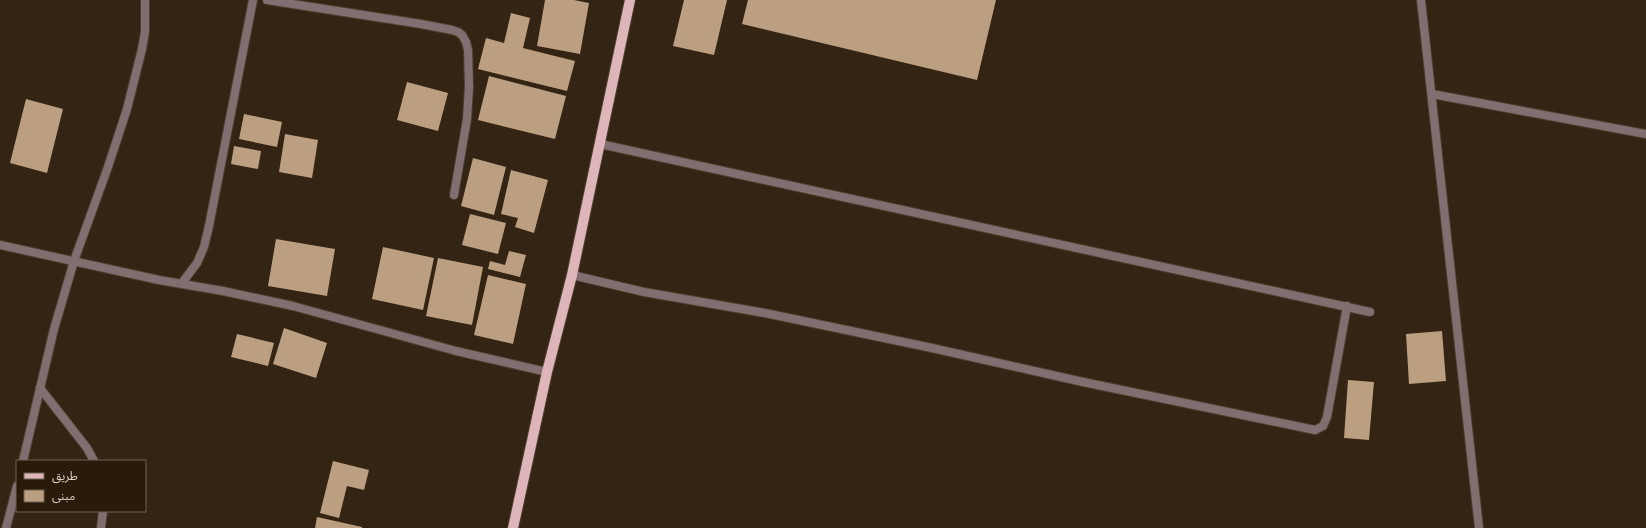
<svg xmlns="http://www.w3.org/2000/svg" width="1646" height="528" font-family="'Varela Round','Noto Sans Arabic',sans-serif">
<rect width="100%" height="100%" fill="#332414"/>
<g fill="#bc9f81">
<path d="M545,0H574L589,3L580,54L537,46Z"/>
<path d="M684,0H727L714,55L673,46Z"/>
<path d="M748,0H996L977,80L742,24Z"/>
<path d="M511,13L530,18L523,48L575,61L567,91L478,69L486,38L504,43Z"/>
<path d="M489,76L566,96L555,139L478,120Z"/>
<path d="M407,82L448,93L438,131L397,120Z"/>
<path d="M26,99L63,109L47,173L10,163Z"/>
<path d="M244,114L282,122L277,147L239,139Z"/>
<path d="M285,134L318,140L312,178L279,172Z"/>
<path d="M234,146L261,151L258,169L231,164Z"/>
<path d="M473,158L506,167L494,215L461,206Z"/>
<path d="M511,170L548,180L534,233L515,227L518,218L501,214Z"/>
<path d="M470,214L506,223L498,254L462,245Z"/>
<path d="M276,239L335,249L327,296L268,286Z"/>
<path d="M383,247L434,258L423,310L372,299Z"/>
<path d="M509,251L526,255L520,277L488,269L490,261L505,265Z"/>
<path d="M438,258L483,267L472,325L426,316Z"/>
<path d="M488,275L526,284L513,344L474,335Z"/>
<path d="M284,328L327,343L316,378L273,364Z"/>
<path d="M1442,331L1446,381L1409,384L1406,334Z"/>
<path d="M237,334L274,343L268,366L231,357Z"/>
<path d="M1348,380L1374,382L1369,440L1344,438Z"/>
<path d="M333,461L369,470L364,490L347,486L339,518L320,513Z"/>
<path d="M317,517L362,527V528H315Z"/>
</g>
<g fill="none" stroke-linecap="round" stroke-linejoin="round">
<g stroke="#4e4030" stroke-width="10">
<path id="lane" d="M572,275L644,292L765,313L932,348L1083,382L1315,430"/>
</g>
<g stroke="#4e4030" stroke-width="10">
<g id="street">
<path d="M267,0L421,24L452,30L458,32L462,35L466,42L468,50L469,87L467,119L454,195"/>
<path d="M1421,0L1479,528"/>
<path d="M1432,94L1646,134"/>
<path d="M600,144L1370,312"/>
<path d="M0,245L159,280L223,291L293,306L456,351L547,372"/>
<path d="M182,283L197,263L204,247L209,226L253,0"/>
<path d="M40,388L87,448L94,461"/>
<path d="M1315,430L1323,426L1327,417L1347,306"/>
<path d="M23,461L54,329L74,261L108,167L127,109L142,49L145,32V0"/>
<path d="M6,528L17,486"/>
<path d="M101,528L103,511"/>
</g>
</g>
<g stroke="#4e4030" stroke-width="12">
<path id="primary" d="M513,528L547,372L572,275L630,0"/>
</g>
<use href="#lane" stroke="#826e70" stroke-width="8"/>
<use href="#street" stroke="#826e70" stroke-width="8"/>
<use href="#primary" stroke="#deb6ba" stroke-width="10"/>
</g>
<rect x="16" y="460" width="130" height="52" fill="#291a0a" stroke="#6f6355"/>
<rect x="24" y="473" width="20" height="6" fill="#deb6ba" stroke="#6f6355"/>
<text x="52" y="480" font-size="12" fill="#d9d0c6">طريق</text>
<rect x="24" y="490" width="20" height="12" fill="#bc9f81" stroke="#6f6355"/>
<text x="52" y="500" font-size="12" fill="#d9d0c6">مبنى</text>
</svg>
